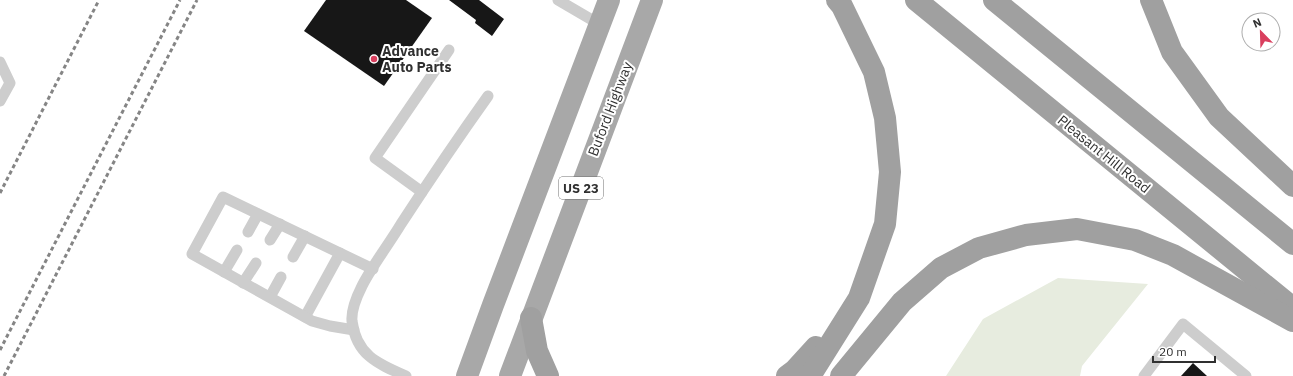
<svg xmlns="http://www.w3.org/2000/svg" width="1293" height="376" font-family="'IBM Plex Sans',sans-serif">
<rect width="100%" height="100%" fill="#fff"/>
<path fill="#e7ecdf" d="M1058,278L1148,284L1082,366L1080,376H946L983,319Z"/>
<g fill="#171717">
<path d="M326,0H406L432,18L384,86L304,31Z"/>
<path d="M449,0H479L504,19L492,36L475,23L476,20Z"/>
<path d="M1193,363L1207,376H1181Z"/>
</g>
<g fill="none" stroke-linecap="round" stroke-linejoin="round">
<g stroke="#cdcdcd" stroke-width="11">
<path d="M558,0L599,24"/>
<path d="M0,62L10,83L0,101"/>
<path d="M422,192L375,158L449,50"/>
<path d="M248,232L258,214"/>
<path d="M270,240L280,224"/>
<path d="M293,257L305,236"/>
<path d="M224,272L237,250"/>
<path d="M243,283L256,263"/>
<path d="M270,297L281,277"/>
<path d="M305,317L340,253"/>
<path d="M354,330L330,326L312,321L192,254L223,197L373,269"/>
<path d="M406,376C378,364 356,355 352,321C351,310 357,296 362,286C372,266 389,244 401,224C429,181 458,138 488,96"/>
<path d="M1144,376L1183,324L1246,376"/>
</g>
<g stroke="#a8a8a8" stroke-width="22">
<path d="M467,376L493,305L609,0"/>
<path d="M510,376L652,0"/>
</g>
<g stroke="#a0a0a0" stroke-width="22">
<path d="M916,0L1293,308"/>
<path d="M994,0L1293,244"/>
<path d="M1151,0L1172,52L1219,117L1293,186"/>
<path d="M531,318L537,351L548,376"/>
<path d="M787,376L795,370L816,347"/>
<path d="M810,376L859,298L885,224L890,172L885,118L874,72L842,6L837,0"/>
<path d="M841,376L902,302L941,268L979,248L1026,235L1077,229L1135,240L1173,255L1293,321"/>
</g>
<g stroke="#858585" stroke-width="3" stroke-dasharray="4 3" stroke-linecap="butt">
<path d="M0,193L99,0"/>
<path d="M0,350L180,0"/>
<path d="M4,376L197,0"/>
</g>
</g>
<circle fill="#d93f5e" stroke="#fff" stroke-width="1.5" cx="374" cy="59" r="4"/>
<g text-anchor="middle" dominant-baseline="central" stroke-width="4" stroke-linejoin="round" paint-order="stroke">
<rect fill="#fff" stroke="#6e6e6e" stroke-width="1" x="559" y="177" width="44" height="22" rx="3"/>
<g font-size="13" font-weight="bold" fill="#303030">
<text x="581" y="188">US 23</text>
</g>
<g font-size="14" font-weight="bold" fill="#303030" stroke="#fff" text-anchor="start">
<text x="382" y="51">Advance<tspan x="382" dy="16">Auto Parts</tspan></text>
</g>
<g font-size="14" fill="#303030" stroke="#fff">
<text transform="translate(610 109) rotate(-69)">Buford Highway</text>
<text transform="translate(1104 154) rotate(39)">Pleasant Hill Road</text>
</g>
</g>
<g transform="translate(1261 32) rotate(337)"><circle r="19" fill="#ffffff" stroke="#acacac"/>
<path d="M0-3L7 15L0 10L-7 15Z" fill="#d93f5e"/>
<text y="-6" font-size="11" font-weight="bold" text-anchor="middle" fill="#303030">N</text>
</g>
<path d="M1153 356v6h62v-6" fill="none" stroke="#303030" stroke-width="2"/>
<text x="1159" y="356" font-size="12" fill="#303030" stroke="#ffffff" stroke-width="3" paint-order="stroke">20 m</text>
</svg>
